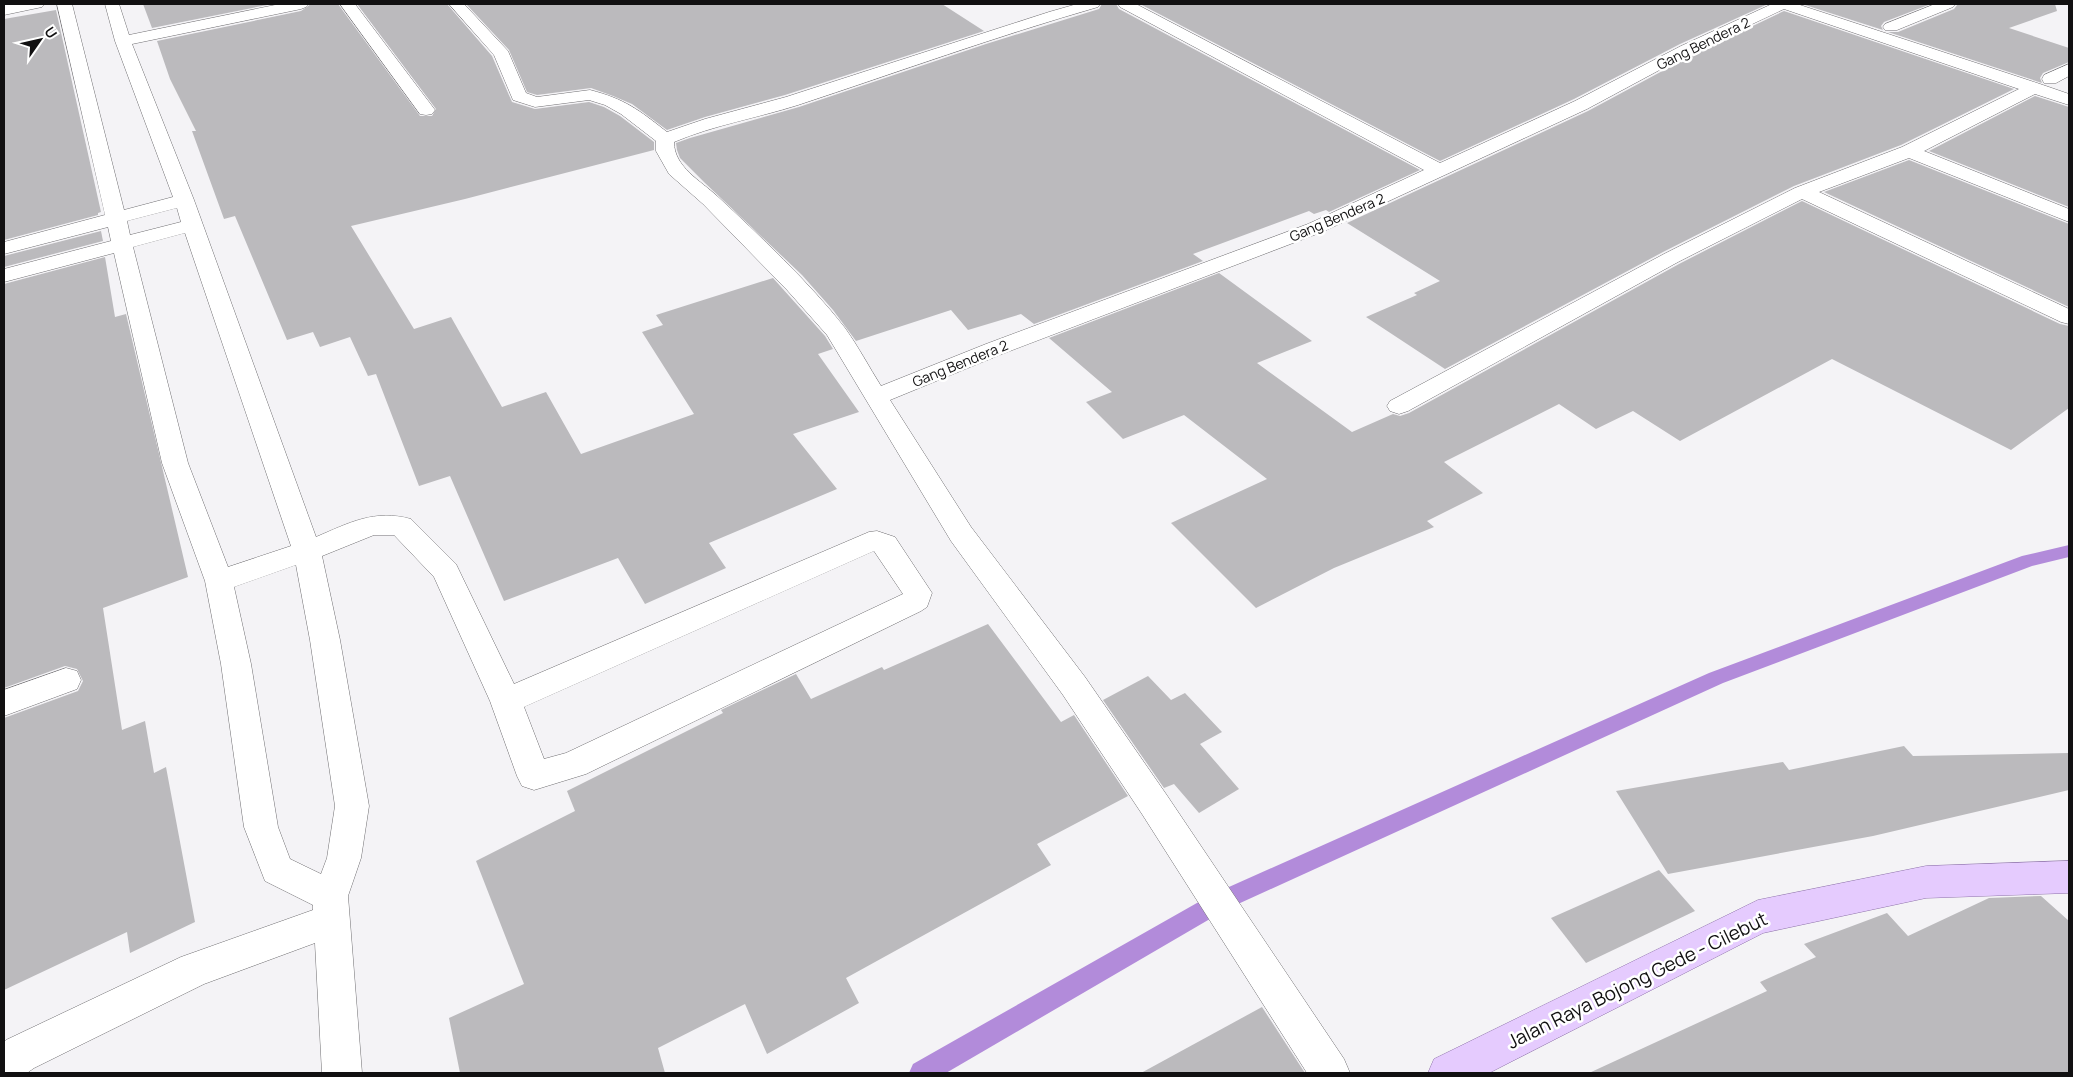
<svg xmlns="http://www.w3.org/2000/svg" width="2073" height="1077" font-family="Manrope,sans-serif">
<rect width="100%" height="100%" fill="#f4f3f6"/>
<g fill="none" stroke-linecap="round" stroke-linejoin="round">
<path fill="#b28bda" fill-rule="evenodd" d="M2069,545V557L2032,566L1723,683L1227,909L946,1073H909L913,1064L1211,895L1709,673L2022,556Z"/>
</g>
<g fill="#bbbabd">
<path d="M143,4H272L152,28Z"/>
<path d="M311,4H338L420,116H432L436,109L357,4H447L492,56L512,102L535,109L589,102L604,107L620,116L654,142V150L465,199L351,226L414,329L451,317L502,407L546,392L581,454L694,414L642,332L663,325L656,315L773,278L825,336L833,349L818,354L859,412L793,434L837,489L709,543L726,568L645,604L618,558L504,601L450,476L419,486L376,374L368,376L350,337L320,347L313,332L287,340L235,216L224,219L192,131H196L170,79L157,41L301,11Z"/>
<path d="M466,4H942L984,31L785,95L705,117L667,130L632,104L613,96L591,88L537,95L527,92L509,50Z"/>
<path d="M1102,4H1116L1119,9L1420,170L1329,212L1326,210L1314,214L1309,211L1193,254L1203,261L1034,324L1021,314L968,330L951,310L856,341L833,310L802,275L705,183L680,158L677,150L676,143L690,138L799,107L986,44L1099,9Z"/>
<path d="M1140,4H1768L1680,44L1574,99L1440,161Z"/>
<path d="M1802,4H1931L1884,22L1881,26L1883,30Z"/>
<path d="M1958,4H2055L2057,11L2009,28L2069,48V62L2043,73L2040,78L2042,83L1888,32H1898L1954,9Z"/>
<path d="M56,10L101,212L98,213V215L4,240V19Z"/>
<path d="M1784,11L2014,89L1901,145L1794,186L1663,252L1445,369L1366,317L1417,295L1414,293L1440,281L1347,223L1588,111L1694,54Z"/>
<path d="M2035,96L2069,107V207L1929,151Z"/>
<path d="M1909,160L2069,224V307L1824,192Z"/>
<path d="M1802,201L2060,324L2069,326V408L2011,450L1832,359L1680,441L1633,411L1596,429L1559,404L1444,462L1483,493L1427,521L1434,527L1334,568L1256,608L1171,523L1267,479L1184,415L1123,439L1086,402L1112,392L1049,338L1219,273L1312,341L1257,363L1352,432L1393,414L1400,416L1409,413L1679,264Z"/>
<path d="M101,231L103,241L4,267V256Z"/>
<path d="M105,257L115,317L126,314L188,577L103,608L122,730L145,721L154,773L166,767L195,922L130,953L127,932L4,990V718L78,691L83,681L77,669L65,666L4,688V284Z"/>
<path d="M988,624L1061,722L1074,715L1128,796L1037,844L1051,865L846,978L859,1003L767,1054L745,1004L658,1048L665,1073H460L449,1018L524,984L476,861L575,811L567,791L723,713L721,710L796,674L811,699L882,667L884,670Z"/>
<path d="M1148,676L1171,700L1185,693L1222,732L1200,744L1239,789L1199,813L1174,784L1164,788L1103,700Z"/>
<path d="M1904,746L1913,756L2069,753V790L1873,836L1668,874L1616,791L1783,762L1789,770Z"/>
<path d="M1659,870L1695,911L1586,963L1551,918Z"/>
<path d="M2041,896L2069,921V1073H1589L1767,991L1760,982L1816,957L1804,944L1887,913L1908,936L1989,898Z"/>
<path d="M1262,1007L1305,1073H1141Z"/>
</g>
<g fill="none" stroke-linecap="round" stroke-linejoin="round">
<g stroke="#706f72" stroke-width="1">
<g id="minor">
<path d="M13,4H45L42,7L4,15V5Z"/>
<path d="M57,4H72L124,210L173,197L115,41L105,4H119L129,35L280,4H309L306,7L301,9L132,44L194,200L316,537C349,523 374,509 411,519L456,564L514,684L869,532L877,531L895,537L932,593L927,607L921,611L586,774L534,790L522,786L517,776L490,701L434,577L394,535H374L322,556L340,640L369,806L361,858L348,896L362,1073H322L315,943L204,984L34,1068L27,1073H4V1042L6,1040L181,957L313,910V905L265,881L244,827L221,664L205,581L162,463L114,253L4,282V269L111,241L108,227L4,254V242L105,215ZM177,208L181,222L130,235L127,221ZM185,233L291,546L228,567L188,463L133,247ZM874,551L903,594L566,753L544,759L524,707ZM296,565L310,640L335,806L327,858L321,874L290,859L278,827L251,664L234,587Z"/>
<path d="M340,4H355L432,106L435,110L432,114L426,115L420,114Z"/>
<path d="M449,4H464L508,51L526,93L537,97L590,90C625,99 639,110 667,132L705,119L786,97L1049,12L1077,4H1100L1098,7C997,36 898,72 798,105C757,118 714,125 674,142C674,167 701,181 717,196C759,235 810,283 845,328C858,346 869,367 881,386L986,344L1308,224L1424,170L1120,7L1118,4H1136L1440,163L1575,101L1681,46L1772,4H1797L2040,84L2069,94V105L2035,94L1924,151L2069,209V222L1909,158L1819,192L2069,309V324L2061,322L1802,199L1678,262L1408,411L1399,414L1390,411L1387,406L1390,401L1664,254L1795,188L1902,147L2019,89L1784,9L1693,52L1587,109L1322,232L1002,354L890,400L971,527L1085,677L1166,794L1344,1059L1350,1073H1307L1142,814L1063,695L951,541L827,335L787,290L703,204L669,174L656,151V141L621,114L605,105L589,100L535,107L513,100L494,55Z"/>
<path d="M1935,4H1956L1953,7L1897,30H1885L1883,27L1885,24Z"/>
<path d="M2069,64V76L2056,83H2044L2042,79L2044,75Z"/>
<path d="M66,668L77,671L81,680L77,689L4,716V690Z"/>
</g>
</g>
<g stroke="#8f73ab" stroke-width="1">
<path id="major" d="M2069,861V893L1926,898L1763,933L1489,1073H1428L1434,1059L1758,900L1926,866Z"/>
</g>
<use href="#minor" fill="#fff" fill-rule="evenodd"/>
<use href="#major" fill="#e5cbfe" fill-rule="evenodd"/>
</g>
<g text-anchor="middle" dominant-baseline="central" stroke-width="5" stroke-linejoin="round" paint-order="stroke">
<g font-size="14" fill="#111011" stroke="#fff">
<text transform="translate(1703 43) rotate(-26)">Gang Bendera 2</text>
<text transform="translate(1337 217) rotate(-23)">Gang Bendera 2</text>
<text transform="translate(960 363) rotate(-22)">Gang Bendera 2</text>
</g>
<g font-size="19" fill="#111011" stroke="#fff">
<text transform="translate(1637 980) rotate(-26)">Jalan Raya Bojong Gede - Cilebut</text>
</g>
</g>
<rect width="2073" height="1077" fill="none" stroke="#111011" stroke-width="10"/>
<g transform="translate(40 40) rotate(56)" stroke="#ffffff" stroke-width="4" paint-order="stroke">
<path d="M0-4L9 19L0 12L-9 19Z" fill="#111011"/>
<text y="-8" font-size="14" font-weight="bold" text-anchor="middle" fill="#111011">U</text>
</g>
</svg>
